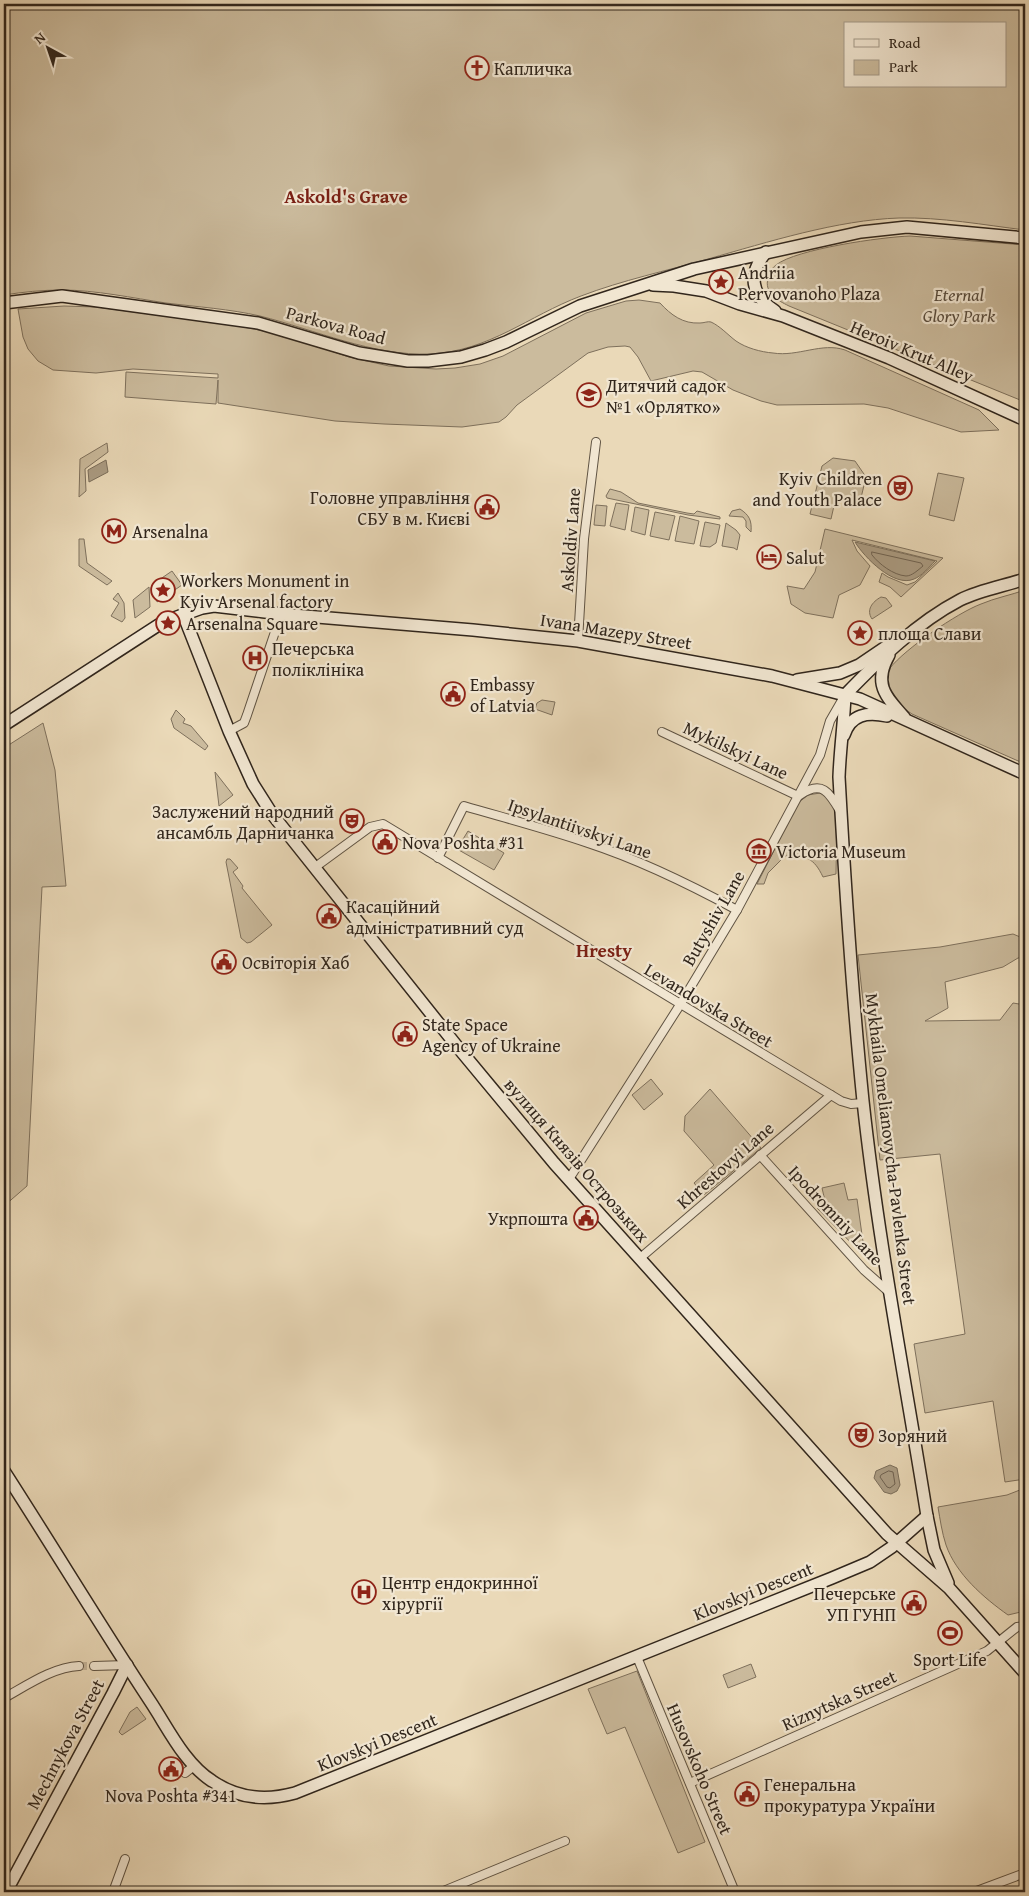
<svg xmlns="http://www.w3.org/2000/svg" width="1029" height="1896" font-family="'Gentium Book Plus',serif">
<rect width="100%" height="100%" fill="#ead9b8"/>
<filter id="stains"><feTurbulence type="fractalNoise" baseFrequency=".004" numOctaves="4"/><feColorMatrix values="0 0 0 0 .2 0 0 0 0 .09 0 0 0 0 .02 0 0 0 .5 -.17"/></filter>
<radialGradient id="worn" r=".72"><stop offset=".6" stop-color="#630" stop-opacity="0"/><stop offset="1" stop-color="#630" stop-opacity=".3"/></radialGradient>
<g fill="#cbbb9d" stroke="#7e705c" fill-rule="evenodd">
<path d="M4,4H1025V230C984,225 941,217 899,218C837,220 768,242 708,259C666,271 623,280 581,296C528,316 490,351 430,354C372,356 316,330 260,316C230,309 198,307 166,303C133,298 95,290 62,290C42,290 23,292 4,295ZM845,24H1005V86H845Z"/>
<path d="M910,236L1025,245V402L789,306C777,300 764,293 768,278C770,272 771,269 776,265C796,249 882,237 910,236Z"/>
<path d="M626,301L639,300L660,303C671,315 683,324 700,323C704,323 708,321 711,322C720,326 728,335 736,341C746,348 761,352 773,353C798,357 822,342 845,350L979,410L999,430L961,432L888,408L864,404L777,405L761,401L733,390L702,372L693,371L651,381L638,357L630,347L625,346L608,347L588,353L517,405L506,417L499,422L462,427L384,424L335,421L218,403V380L216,404L125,397L126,372L218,378V374L133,369L96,373L53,370L38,361L28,349L23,337L18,309L64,306L96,307L233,325L280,334L349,357L389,366L436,369L455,368L480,364L503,356L586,313Z"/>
<path d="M107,443L108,452L85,469L86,491L79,497L80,459Z"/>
<path d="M833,458L855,461L866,477L860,502L836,497L831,519L810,514L822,466Z"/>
<path d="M938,473L964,478L954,521L929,515Z"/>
<path d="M610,489L621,492L638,503L687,513L694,514L697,511L720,517V519L688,515L607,498L606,496Z"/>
<path d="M616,503L629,505L625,530L610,526Z"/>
<path d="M596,505L607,506L605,526L594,525Z"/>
<path d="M635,507L649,510L645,535L631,531Z"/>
<path d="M740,509C749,515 752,520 751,532L746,527V521L743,517L729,516L732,511Z"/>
<path d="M655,512L675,516L669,540L650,536Z"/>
<path d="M680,516L699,521L694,544L675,541Z"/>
<path d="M705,522L720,525L716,543L710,547L700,546Z"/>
<path d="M726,523L736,530L740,535L737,550L734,548L722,546Z"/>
<path d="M825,529L943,558L901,597L890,587L879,582L882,573L888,577L907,585L915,582L937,561L852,540L857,551L870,566L860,585L839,595L833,618L805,613L791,604L787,586L804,589L815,572Z"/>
<path d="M79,539H84L87,563L112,581L107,585L79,566Z"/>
<path d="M172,571L182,585L157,602L156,582Z"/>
<path d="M149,587L150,607L135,618L133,600Z"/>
<path d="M1025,590V764L912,714C902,707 890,700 886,687C885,681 886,673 890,668C905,649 957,613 981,604C995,598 1011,595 1025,590Z"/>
<path d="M118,593L124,603L125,618L122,622L111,616L119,603L113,599Z"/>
<path d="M881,597L886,598L892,606L872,619C866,610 872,602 881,597Z"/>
<path d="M542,700L555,702L552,715L535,709L537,703Z"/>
<path d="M176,710L185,719L183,723L191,726L208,746L205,750L174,728L171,719Z"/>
<path d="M43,723L55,770L66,886L42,887L27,1186L4,1206V748Z"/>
<path d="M215,772L233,795L219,806Z"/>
<path d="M820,793L833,801L837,818L836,874L823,877C814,858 806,855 785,856L768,873L764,884H757L798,803L808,795Z"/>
<path d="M468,831L504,853L494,870L457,849Z"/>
<path d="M227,859H230L238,868L233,872L243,886L242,888L272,925L251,942L247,943L241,938L226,862Z"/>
<path d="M1013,934L1025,939V957L1018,958L1003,967L945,982L948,1008L925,1021L1000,1020L1013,1003L1025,1005V1479L1005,1482L993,1401L925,1413L914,1344L965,1334L940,1154L880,1160L858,955L940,947Z"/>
<path d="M651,1079L663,1094L644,1110L632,1095Z"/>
<path d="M710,1089L761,1148L704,1195L694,1183L714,1165L684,1131L685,1116Z"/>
<path d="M844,1183L848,1200L857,1199L864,1249L859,1251L817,1208L826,1205L822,1188Z"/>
<path d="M1025,1488V1611L1008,1615C984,1598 956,1574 946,1545C942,1533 940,1519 938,1507L1007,1495Z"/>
<path d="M751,1664L756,1677L728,1688L723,1675Z"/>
<path d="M637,1671L705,1842L678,1853L625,1727L607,1734L588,1689Z"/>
<path d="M137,1707L146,1719L122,1735L119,1732L130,1712Z"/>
</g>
<g fill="#ab9c83" stroke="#7a6d5a">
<path d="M106,460L108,472L89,482L88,470Z"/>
<path d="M855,542L935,561C929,567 922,576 914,579C894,588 864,557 855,542Z"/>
<path d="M890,1465L897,1468L900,1485L897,1491L891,1494L884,1492L874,1478L876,1471Z"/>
</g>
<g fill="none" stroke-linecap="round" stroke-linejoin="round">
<g stroke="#6e6150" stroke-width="1">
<path d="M872,552L921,563L923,566C918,570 912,576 906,576C893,575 879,564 872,555Z"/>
<path d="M889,1471L893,1472L895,1484L890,1488L887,1487L880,1477L881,1475Z"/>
</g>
<path stroke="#c5b599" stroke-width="8" stroke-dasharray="8 4" stroke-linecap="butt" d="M79,1666H94"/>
<g stroke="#5f5343" stroke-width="10">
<g id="street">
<path d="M578,641L584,539L596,442"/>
<path d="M229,731L244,723L247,715L281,614"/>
<path d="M662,732L798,796"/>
<path d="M800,795C822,780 829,792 840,811"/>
<path d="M438,858L464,806C505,818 547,829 588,843C640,860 689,884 737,910"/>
<path d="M314,868L370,827L383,824L841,1101L851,1104L863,1103"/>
<path d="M760,1155L864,1270L890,1293"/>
<path d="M569,1179L678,1008L737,910L820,755L830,721L845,695"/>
<path d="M639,1259L831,1095"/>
<path d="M637,1657L735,1892"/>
<path d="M94,1666L127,1665"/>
<path d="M4,1698C26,1686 53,1667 79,1666"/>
<path d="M185,1773L194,1766"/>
<path d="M690,1783L987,1651L1017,1627L1025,1626"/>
<path d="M113,1892L125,1859"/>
<path d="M441,1892L565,1841"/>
<path d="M974,1892L1025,1873"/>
</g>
</g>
<g stroke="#31261c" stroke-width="14">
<g id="secondary">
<path d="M766,252C748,274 750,295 775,311"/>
<path d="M653,285L674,286L706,291L740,304L783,316L889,358L1025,420"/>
<path d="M4,303L62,296L258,323L359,353L408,361H428L461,357L485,350L506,342L580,306L694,269L861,232L907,227L1025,238"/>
<path d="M183,614L229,731L253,784L272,814L456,1045L554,1163L887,1534L949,1588L1025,1673"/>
<path d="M889,655C873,683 885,696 904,717"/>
<path d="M797,680L840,673L859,665L890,644"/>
<path d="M845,695C844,722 840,749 839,777C845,885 852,993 863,1101C878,1240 905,1378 927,1516L934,1550L948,1583"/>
<path d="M845,695C879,660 916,623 960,600C980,590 1004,586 1025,579"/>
<path d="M4,725L163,622L202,608L214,606L281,614L473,630L578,641L772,676L860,699L1025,774"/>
<path d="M844,735C851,714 867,712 887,716"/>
<path d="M4,1471C53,1547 100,1625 150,1701C168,1728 184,1763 212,1781C238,1799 266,1801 295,1793L832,1578L870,1562L892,1547L927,1516"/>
<path d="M6,1892L113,1693L127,1665"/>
</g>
</g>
<use href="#street" stroke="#f1e6d1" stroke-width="8"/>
<use href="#secondary" stroke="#f1e6d1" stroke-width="11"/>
</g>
<defs>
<g id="church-ring" transform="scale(1.25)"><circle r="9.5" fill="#f1e6d1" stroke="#8f2418" stroke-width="1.5"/><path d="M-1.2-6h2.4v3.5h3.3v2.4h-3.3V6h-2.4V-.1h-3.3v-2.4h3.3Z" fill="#8f2418"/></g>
<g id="sight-ring" transform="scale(1.25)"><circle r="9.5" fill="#f1e6d1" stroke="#8f2418" stroke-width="1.5"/><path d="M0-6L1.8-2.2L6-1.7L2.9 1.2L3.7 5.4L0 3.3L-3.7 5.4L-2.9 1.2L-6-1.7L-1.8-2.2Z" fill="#8f2418"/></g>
<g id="school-ring" transform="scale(1.25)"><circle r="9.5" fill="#f1e6d1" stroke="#8f2418" stroke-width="1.5"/><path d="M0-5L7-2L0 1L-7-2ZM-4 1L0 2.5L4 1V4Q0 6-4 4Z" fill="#8f2418"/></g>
<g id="theatre-ring" transform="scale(1.25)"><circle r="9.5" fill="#f1e6d1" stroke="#8f2418" stroke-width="1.5"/><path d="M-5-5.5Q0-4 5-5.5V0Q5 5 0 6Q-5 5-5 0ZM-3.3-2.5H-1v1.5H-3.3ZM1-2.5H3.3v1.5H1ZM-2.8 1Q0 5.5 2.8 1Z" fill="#8f2418"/></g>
<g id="civic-ring" transform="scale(1.25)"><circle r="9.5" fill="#f1e6d1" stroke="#8f2418" stroke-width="1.5"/><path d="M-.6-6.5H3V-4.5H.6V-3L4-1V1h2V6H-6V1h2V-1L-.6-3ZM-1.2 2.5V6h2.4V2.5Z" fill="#8f2418"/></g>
<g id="metro-ring" transform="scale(1.25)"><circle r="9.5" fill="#f1e6d1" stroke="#8f2418" stroke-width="1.5"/><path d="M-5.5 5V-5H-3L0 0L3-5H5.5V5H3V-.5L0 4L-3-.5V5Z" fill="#8f2418"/></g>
<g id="hotel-ring" transform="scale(1.25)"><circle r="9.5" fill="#f1e6d1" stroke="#8f2418" stroke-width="1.5"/><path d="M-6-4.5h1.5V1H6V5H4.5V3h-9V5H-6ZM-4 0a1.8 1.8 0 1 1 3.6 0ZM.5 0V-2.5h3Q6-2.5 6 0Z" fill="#8f2418"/></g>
<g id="hospital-ring" transform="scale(1.25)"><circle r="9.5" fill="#f1e6d1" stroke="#8f2418" stroke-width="1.5"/><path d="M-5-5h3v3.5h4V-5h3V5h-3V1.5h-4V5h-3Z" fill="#8f2418"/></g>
<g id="museum-ring" transform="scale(1.25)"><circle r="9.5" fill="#f1e6d1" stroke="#8f2418" stroke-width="1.5"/><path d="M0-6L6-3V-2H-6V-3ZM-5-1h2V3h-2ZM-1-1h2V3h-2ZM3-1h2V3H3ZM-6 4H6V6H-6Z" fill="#8f2418"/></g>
<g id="stadium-ring" transform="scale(1.25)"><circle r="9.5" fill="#f1e6d1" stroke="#8f2418" stroke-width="1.5"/><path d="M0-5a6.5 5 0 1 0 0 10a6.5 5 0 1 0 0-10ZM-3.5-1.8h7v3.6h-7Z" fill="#8f2418"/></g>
</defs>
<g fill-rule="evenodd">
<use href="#church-ring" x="477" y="68"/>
<use href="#sight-ring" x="721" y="282"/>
<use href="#school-ring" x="589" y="395"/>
<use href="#theatre-ring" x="900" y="488"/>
<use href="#civic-ring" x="487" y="507"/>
<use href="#metro-ring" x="114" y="531"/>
<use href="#hotel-ring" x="769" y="557"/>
<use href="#sight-ring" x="163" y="590"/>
<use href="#sight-ring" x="168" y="623"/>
<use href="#sight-ring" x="860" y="633"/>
<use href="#hospital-ring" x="255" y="658"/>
<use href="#civic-ring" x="453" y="694"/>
<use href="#theatre-ring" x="352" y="821"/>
<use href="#civic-ring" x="385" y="842"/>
<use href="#museum-ring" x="759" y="851"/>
<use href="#civic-ring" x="329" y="916"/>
<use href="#civic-ring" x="224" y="962"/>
<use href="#civic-ring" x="405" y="1034"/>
<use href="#civic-ring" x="586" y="1218"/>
<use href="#theatre-ring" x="861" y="1435"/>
<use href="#hospital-ring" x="364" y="1592"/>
<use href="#civic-ring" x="914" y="1603"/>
<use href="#stadium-ring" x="950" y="1633"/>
<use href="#civic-ring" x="171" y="1769"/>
<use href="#civic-ring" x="747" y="1794"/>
</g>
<g text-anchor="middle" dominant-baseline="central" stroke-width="4.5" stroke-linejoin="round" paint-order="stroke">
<g font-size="18" fill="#31261c" stroke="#f1e6d1" text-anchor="start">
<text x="494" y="68">Капличка</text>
<text x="738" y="272">Andriia<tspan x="738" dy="21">Pervovanoho Plaza</tspan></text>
<text x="606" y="385">Дитячий садок<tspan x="606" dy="21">№1 «Орлятко»</tspan></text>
<text x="882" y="478" text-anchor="end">Kyiv Children<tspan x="882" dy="21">and Youth Palace</tspan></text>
<text x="470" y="497" text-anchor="end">Головне управління<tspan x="470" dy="21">СБУ в м. Києві</tspan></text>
<text x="132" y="531">Arsenalna</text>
<text x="786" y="557">Salut</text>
<text x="180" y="580">Workers Monument in<tspan x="180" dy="21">Kyiv Arsenal factory</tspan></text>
<text x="186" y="623">Arsenalna Square</text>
<text x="878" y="633">площа Слави</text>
<text x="272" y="648">Печерська<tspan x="272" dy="21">поліклініка</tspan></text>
<text x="470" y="684">Embassy<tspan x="470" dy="21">of Latvia</tspan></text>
<text x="334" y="811" text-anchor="end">Заслужений народний<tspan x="334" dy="21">ансамбль Дарничанка</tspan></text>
<text x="402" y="842">Nova Poshta #31</text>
<text x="776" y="851">Victoria Museum</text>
<text x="346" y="906">Касаційний<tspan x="346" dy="21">адміністративний суд</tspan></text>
<text x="242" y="962">Освіторія Хаб</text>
<text x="422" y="1024">State Space<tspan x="422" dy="21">Agency of Ukraine</tspan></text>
<text x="568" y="1218" text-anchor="end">Укрпошта</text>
<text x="878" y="1435">Зоряний</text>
<text x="382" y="1582">Центр ендокринної<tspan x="382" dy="21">хірургії</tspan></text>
<text x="896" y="1593" text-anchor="end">Печерське<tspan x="896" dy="21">УП ГУНП</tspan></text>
<text x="950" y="1659" text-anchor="middle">Sport Life</text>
<text x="764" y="1784">Генеральна<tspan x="764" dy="21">прокуратура України</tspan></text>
<text x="171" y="1795" text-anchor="middle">Nova Poshta #341</text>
</g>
<g font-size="18" font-style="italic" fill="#584b3c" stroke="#f1e6d1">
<text x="959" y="294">Eternal<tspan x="959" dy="21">Glory Park</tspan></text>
</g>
<g font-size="18" fill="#31261c" stroke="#f1e6d1">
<text transform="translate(336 325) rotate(15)">Parkova Road</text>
<text transform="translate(912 351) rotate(23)">Heroiv Krut Alley</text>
<text transform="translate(570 540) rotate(-86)">Askoldiv Lane</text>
<text transform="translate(616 631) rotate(9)">Ivana Mazepy Street</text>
<text transform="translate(736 750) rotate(25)">Mykilskyi Lane</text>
<text transform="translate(580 828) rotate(19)">Ipsylantiivskyi Lane</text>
<text transform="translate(713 918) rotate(-60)">Butyshiv Lane</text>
<text transform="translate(709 1005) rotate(31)">Levandovska Street</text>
<text transform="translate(891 1149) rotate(83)">Mykhaila Omelianovycha-Pavlenka Street</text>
<text transform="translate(577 1160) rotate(49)">вулиця Князів Острозьких</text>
<text transform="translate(725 1165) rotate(-41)">Khrestovyi Lane</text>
<text transform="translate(836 1215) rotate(47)">Ipodromniy Lane</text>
<text transform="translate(753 1591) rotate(-22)">Klovskyi Descent</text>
<text transform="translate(839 1700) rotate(-24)">Riznytska Street</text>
<text transform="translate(377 1742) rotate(-22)">Klovskyi Descent</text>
<text transform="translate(65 1744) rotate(-62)">Mechnykova Street</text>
<text transform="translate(700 1769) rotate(67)">Husovskoho Street</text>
</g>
<g font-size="19" font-weight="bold" fill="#7a1f14" stroke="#f1e6d1">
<text x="346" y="196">Askold's Grave</text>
<text x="604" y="950">Hresty</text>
</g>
</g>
<rect width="1029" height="1896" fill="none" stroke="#ead9b8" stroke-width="20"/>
<rect x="5" y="5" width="1019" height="1886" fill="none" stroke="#31261c" stroke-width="2.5"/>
<rect x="10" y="10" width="1009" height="1876" fill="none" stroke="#31261c"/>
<rect x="844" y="22" width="162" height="65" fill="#f1e6d1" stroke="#a49989"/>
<rect x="854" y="39" width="25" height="8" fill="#f1e6d1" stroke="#a49989"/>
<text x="889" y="48" font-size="15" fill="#31261c">Road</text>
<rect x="854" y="60" width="25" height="15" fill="#cbbb9d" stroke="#a49989"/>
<text x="889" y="72" font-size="15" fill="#31261c">Park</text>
<g transform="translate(48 48) rotate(320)" stroke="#f1e6d1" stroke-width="4" paint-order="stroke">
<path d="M0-4L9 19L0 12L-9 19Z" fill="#31261c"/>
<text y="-8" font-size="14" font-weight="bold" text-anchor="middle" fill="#31261c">N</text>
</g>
<rect width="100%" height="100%" filter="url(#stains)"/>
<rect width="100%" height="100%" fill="url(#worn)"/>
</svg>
